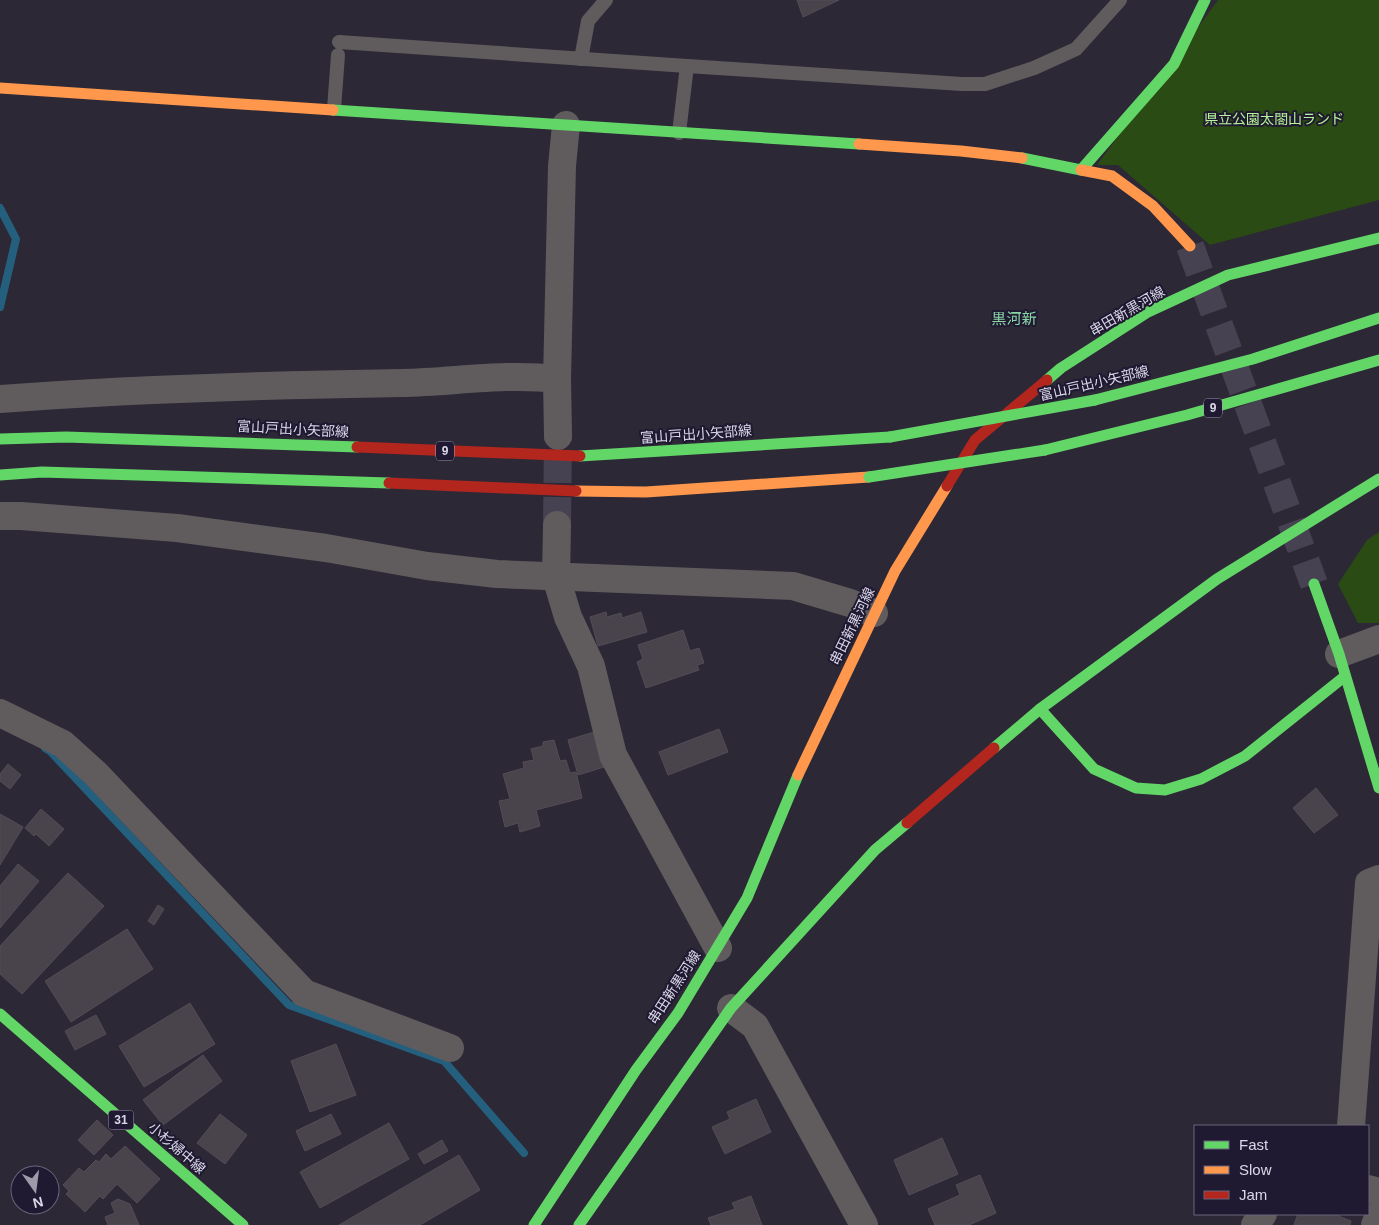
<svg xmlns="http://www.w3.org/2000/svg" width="1379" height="1225" font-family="Helvetica,'Noto Sans JP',sans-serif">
<rect width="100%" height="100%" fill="#2c2836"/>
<g fill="#2a4b13">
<path d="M1218,0H1379V200L1210,245L1118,165H1097Z"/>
<path d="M1379,532V623H1358L1338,584L1367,540Z"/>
</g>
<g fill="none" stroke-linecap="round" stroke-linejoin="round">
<g stroke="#24607e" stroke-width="8">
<path d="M0,208L16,239L0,307"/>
<path d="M45,748L50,751L289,1005L444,1061L524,1153"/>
</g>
</g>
<g fill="#49434c" stroke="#544c56">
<path d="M797,0H839L803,17Z"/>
<path d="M606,612L607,617L621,613L622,618L641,612L647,632L598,646L590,617Z"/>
<path d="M683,630L690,651L699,648L704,663L697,665L699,670L646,688L637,662L643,659L638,645Z"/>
<path d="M719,729L728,752L668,775L659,752Z"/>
<path d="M594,732L604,767L578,775L568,740Z"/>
<path d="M554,740L560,761L566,760L570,773L576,772L582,798L536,810L540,826L520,832L518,823L505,827L499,801L510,799L503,774L524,768L523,762L534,760L531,749L543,746V742Z"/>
<path d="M8,764L21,775L10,789L0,781V774Z"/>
<path d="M1316,788L1338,815L1314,833L1293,808Z"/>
<path d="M41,809L64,829L49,846L36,834L34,836L25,828Z"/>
<path d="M0,814L23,827L0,865Z"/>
<path d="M18,864L39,881L0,928V886Z"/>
<path d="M68,873L104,906L22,994L0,974V946Z"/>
<path d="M158,905L164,909L154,925L148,921Z"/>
<path d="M127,929L153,969L71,1022L45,981Z"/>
<path d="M190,1003L215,1044L144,1087L119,1046Z"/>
<path d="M96,1015L106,1034L75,1050L65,1031Z"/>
<path d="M336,1044L356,1095L310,1112L291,1061Z"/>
<path d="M203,1055L222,1081L163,1125L143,1100Z"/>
<path d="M756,1099L771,1132L725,1154L712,1127L730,1119L727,1112Z"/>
<path d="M220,1114L247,1135L225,1164L197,1143Z"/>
<path d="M331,1114L341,1134L305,1151L296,1131Z"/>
<path d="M97,1120L113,1135L94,1155L78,1140Z"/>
<path d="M389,1123L409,1159L320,1208L300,1172Z"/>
<path d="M942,1138L958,1174L909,1195L894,1160Z"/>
<path d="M442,1140L448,1151L424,1164L418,1154Z"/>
<path d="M125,1146L160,1179L137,1203L117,1184L103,1199L100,1196L85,1212L66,1194L69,1191L63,1185L79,1168L84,1172L96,1160L99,1162L106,1154L111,1159Z"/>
<path d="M459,1155L480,1190L420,1225H339Z"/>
<path d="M980,1175L996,1213L969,1225H935L928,1209L960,1195L956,1185Z"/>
<path d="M751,1196L762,1225H711L708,1218L735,1209L732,1203Z"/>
<path d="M118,1199L130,1204L139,1225H108L105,1217L115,1213L111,1203Z"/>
<path d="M1298,1214H1339L1338,1216L1351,1221L1350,1225H1294Z"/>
</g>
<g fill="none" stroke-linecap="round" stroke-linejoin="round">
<path stroke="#464251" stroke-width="28" stroke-dasharray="28 14" stroke-linecap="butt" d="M557,525L558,436"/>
<path stroke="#464251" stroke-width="28" stroke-dasharray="28 14" stroke-linecap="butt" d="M1190,246L1314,584"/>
<g stroke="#605c5d" stroke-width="14">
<path d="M339,42L687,66L679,133"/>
<path d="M581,59L588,21L606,0"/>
<path d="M687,66L962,84H985L1034,68L1076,49L1120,0"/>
<path d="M334,109L338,55"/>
</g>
<g stroke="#605c5d" stroke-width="28">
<path d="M0,399C134,389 268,385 402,383C454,382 505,373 557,379"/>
<path d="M558,436L557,379L562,166L566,125"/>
<path d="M0,516H21L177,528L326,548L427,566L497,574L793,586L850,603L874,613"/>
<path d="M557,525L556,577L568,617L591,666L613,755L718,948"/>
<path d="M1339,654L1379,639"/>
<path d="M0,713L63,744L95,773L304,993L450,1048"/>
<path d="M731,1008L755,1026L864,1225"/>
<path d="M1351,1126L1369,883L1379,879"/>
<path d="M1368,1189L1379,1192"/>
<path d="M1255,1225L1263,1214"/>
<path d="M1375,1225L1379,1215"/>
</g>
<g stroke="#63d668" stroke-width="11">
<path d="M333,110L859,144"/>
<path d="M1022,158L1081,170L1174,64L1205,0"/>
<path d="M1047,380L1061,368L1148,312L1228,275L1379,238"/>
<path d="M1095,400L1253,359L1379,318"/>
<path d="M0,439L66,437L357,447"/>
<path d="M1045,450L1187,415L1379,360"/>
<path d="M580,456L890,437"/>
<path d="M0,475L42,472L389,483"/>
<path d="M1314,584L1339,654L1379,788"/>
<path d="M1040,709L1094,769L1136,788L1165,790L1201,779L1245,756L1344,677"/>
<path d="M994,748L1040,709L1217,579L1379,479"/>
<path d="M0,1014L243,1225"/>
<path d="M534,1225L636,1070L678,1013L747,898L798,775"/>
<path d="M579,1225L731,1008L875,850L907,823"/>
</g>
<g stroke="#ff974d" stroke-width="11">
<path d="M0,88L333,110"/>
<path d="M859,144L961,151L1022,158"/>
<path d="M1081,170L1112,176L1153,206L1190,246"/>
<path d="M576,491L646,492L869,477"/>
<path d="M798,775L895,571L947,486"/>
</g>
<g stroke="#b3261e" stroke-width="11">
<path d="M357,447L580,456"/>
<path d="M389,483L576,491"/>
<path d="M947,486L975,440L1047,380"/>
<path d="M907,823L994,748"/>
</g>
<g stroke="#63d668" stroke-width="11">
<path d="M890,437L1095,400"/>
<path d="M869,477L1045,450"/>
</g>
</g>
<g text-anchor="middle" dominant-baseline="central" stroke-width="4" stroke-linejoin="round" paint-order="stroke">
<g fill="#1f1931" stroke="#a39fb2" stroke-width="1">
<rect x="1204" y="398.5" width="18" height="19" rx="4"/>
<rect x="436" y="441.5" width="18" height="19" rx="4"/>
<rect x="108.5" y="1110.5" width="25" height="19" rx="4"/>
</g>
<g font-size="12" font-weight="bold" fill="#dbd8e9">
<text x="1213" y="408">9</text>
<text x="445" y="451">9</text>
<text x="121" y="1120">31</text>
</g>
<g font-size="14" fill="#b7f397" stroke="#1f1931">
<text x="1274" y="119">県立公園太閤山ランド</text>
</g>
<g font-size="14" fill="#dbd8e9" stroke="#1f1931">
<text transform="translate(1127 311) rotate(-30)">串田新黒河線</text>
<text transform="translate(1094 383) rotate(-13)">富山戸出小矢部線</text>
<text transform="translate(293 429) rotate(3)">富山戸出小矢部線</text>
<text transform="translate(696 434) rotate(-4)">富山戸出小矢部線</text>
<text transform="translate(852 626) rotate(-64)">串田新黒河線</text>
<text transform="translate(674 987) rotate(-57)">串田新黒河線</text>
<text transform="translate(177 1148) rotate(41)">小杉婦中線</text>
</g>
<g font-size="15" fill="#8bd4a5" stroke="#1f1931">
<text x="1014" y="318">黒河新</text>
</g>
</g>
<rect x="1194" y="1125" width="175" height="90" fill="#1f1931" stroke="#6a657b"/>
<rect x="1204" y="1141" width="25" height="8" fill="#63d668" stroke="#6a657b"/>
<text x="1239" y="1150" font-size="15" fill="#dbd8e9">Fast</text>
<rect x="1204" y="1166" width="25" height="8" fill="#ff974d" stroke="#6a657b"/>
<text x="1239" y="1175" font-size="15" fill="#dbd8e9">Slow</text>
<rect x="1204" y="1191" width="25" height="8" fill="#b3261e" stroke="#6a657b"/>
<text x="1239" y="1200" font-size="15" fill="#dbd8e9">Jam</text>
<g transform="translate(35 1190) rotate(166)"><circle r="24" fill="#1f1931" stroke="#6a657b"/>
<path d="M0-4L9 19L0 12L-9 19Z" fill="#9e9aaa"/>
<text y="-8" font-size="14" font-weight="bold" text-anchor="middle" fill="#dbd8e9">N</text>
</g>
</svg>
